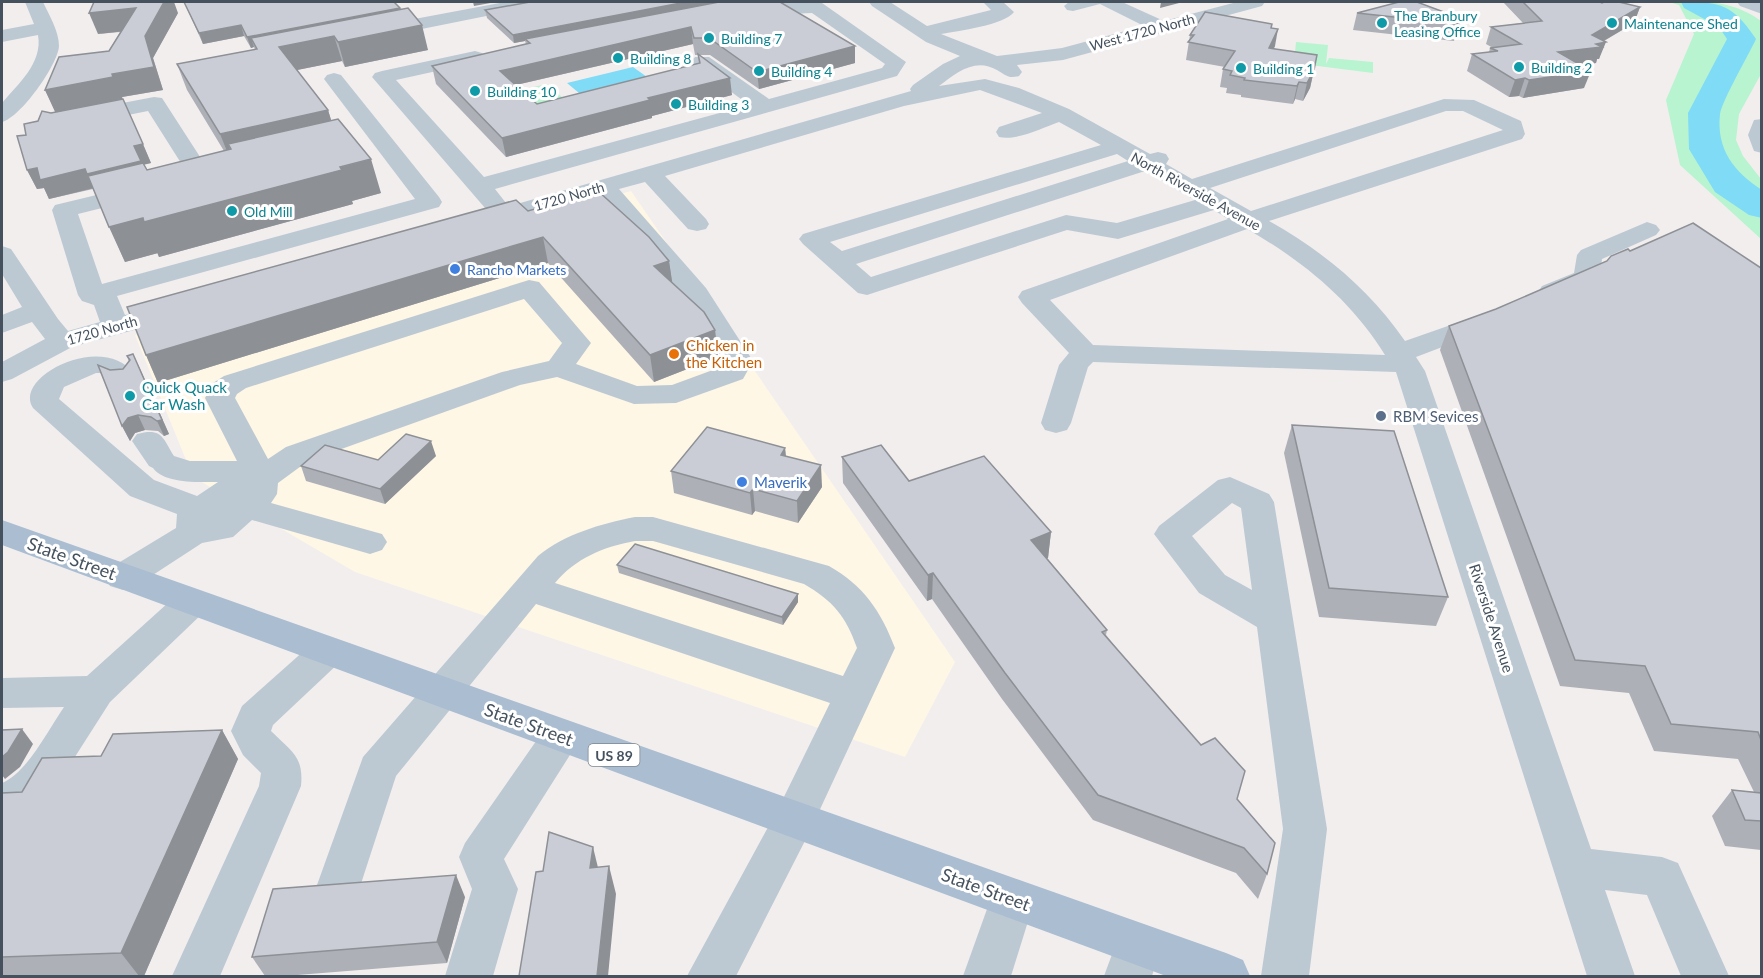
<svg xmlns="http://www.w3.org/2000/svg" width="1763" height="978" font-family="Lato,sans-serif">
<rect width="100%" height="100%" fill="#f2eeee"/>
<path fill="#fef7e6" d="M631,191L955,662L905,757L355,572L193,477L135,335Z"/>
<g fill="#b8f4d0">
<path d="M1669,2C1704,1 1732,0 1761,21V74L1739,114L1736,140L1743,156L1761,179V239L1680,165L1666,100L1694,34L1679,5Z"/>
<path d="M1296,42L1328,45L1326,64L1329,58L1373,62V73L1294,63Z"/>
<path d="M547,84L570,104L543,111L520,90Z"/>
</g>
<path fill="#80dbf6" d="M633,67L647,77L585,98L567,83Z"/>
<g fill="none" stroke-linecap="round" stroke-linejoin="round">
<path fill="#80dbf6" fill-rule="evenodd" d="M1681,2C1722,2 1732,4 1756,39C1749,54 1722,101 1720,114C1716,149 1734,172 1762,190V218L1749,215L1715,192L1689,149L1688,113L1727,39L1719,27L1684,8Z"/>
<g fill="#bdc9d2" fill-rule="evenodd">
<path d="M25,2H43C49,15 59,31 59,46C58,65 20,118 2,122V103C18,84 43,63 38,35L2,42V30L34,24Z"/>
<path d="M505,2H540L537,6L531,7L377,38L370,36L367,32L370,28L377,26Z"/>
<path d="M764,2L822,3L906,62L897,76L495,189L506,203L503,208L911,91L910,89L913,85L943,64L960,56L926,42L872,6L869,2H890L927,26L991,10L983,2H1003L1014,12C1005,25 957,31 941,34L997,56L1062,48L1144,26L1100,4L1073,11L1067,10L1064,6L1069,2H1122L1164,21L1237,2H1265L1262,6L1063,60L1017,65L1022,72L1019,76C1008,79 1006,75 997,70C975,57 956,73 939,86L985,79L1019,88L1069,109L1150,154L1158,152L1166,154L1169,159L1166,164L1192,179L1444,99L1474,100L1521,121L1525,134L1522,139L1269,221C1324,252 1369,289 1405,341L1485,313L1495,315L1499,321L1495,327L1416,357L1425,371L1591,849L1662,857L1678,863L1729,976H1681L1647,895L1605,890L1635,976H1587L1396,372L1093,362L1088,367L1071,423L1067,430L1056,433L1045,430L1041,423L1059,365L1069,353L1022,303L1018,297L1022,291L1228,219L1214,210L1118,239L1067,230L867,295L858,293L803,244L799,239L803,234L1101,145L1059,122C1042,128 1017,141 999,137L996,132L999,127L1042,113L980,90L904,106L665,176L706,219L709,224L706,229L697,231L688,229L645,182L619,189L706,288L753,361L743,379L676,403L634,404L557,377L520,385L308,461L278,483L277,494L271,503L382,534L387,542L382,550L370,554L252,520L233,537L202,543L136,586L123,590L110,586L105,577L110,568L176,528L177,514L130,496L33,408C12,377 104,330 135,375L130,381C116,385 111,381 100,373H96L64,387L59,399L154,480L197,496L218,482C200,482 164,484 153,468L149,466L132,441L137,434C163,427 163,439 174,456L190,461H237L205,398L213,383L224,376L529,280L539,282L591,343L576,364L637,386L672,385L721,367L723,361L685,298L599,195L493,226L484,228L475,226L472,221L475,216L495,210L485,208L372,77L375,73L382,71L475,51L482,53L485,57L482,61L396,80L484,177L749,105L695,65L692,61L695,57H709L769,99L882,68L885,64L812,13L789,14L767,6ZM1446,111H1463L1503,130L1251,211L1210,188ZM1117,154L1128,161L842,251L830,242ZM1145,171L1195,200L1117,223L1066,215L871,277L856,264ZM1247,229C1303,261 1351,300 1385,355L1093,345L1050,300ZM524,299L562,343L549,361L502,372L286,447L268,459L235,398L237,394L246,388Z"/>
<path d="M1737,2H1762V14L1740,6Z"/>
<path d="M334,73L341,75L439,197L442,202L439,207L117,296L125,315L175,302L185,304L189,310L185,316L72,347L12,379L2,382V362L45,339L32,322L2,333V315L22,307L2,274V246L11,249L58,319L68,331L100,322L94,305L82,301L78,295L52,210L55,205L142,184L150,186L154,191L150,196L78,214L102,284L415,199L324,79L327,75Z"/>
<path d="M154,97L162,98L213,177L209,182L201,184L193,182L148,111L83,124L75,122L72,117L75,112Z"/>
<path d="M1762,119V153L1754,151L1748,135L1754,120Z"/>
<path d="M1647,222L1656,225L1660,230L1656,235L1602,259L1600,277L1596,283L1562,298L1552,300L1542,298L1538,292L1542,286L1574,273L1577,255L1581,250Z"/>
<path d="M1230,477L1269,494L1274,502L1327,829L1309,976H1261L1283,829L1257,627L1199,593L1154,534L1159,526L1218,480ZM1232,503L1241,508L1252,590L1225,575L1192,536Z"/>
<path d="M635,517H653L829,566C863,585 881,611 895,648L809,833L736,976H687L779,807L830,703L536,604L396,776L356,899L340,905L324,899L317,885L363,757L538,556C565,534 600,524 635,517ZM635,541H653L804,584C833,601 846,616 857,648L843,676L555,583C576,558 603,547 635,541Z"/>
<path d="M192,589L205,593L210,602L205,611L110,702L57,785L42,804L2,819V783C27,773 48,730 64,707L2,708V678L87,676L179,593Z"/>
<path d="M328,637L341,641L347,651L341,661L273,725L271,731C291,751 304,756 301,786L220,976H172L259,786L261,773L243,755L231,731L242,706L315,641Z"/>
<path d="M562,720L576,724L582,736L504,859L518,889L493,976H445L472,889L459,857L465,843L548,724Z"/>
<path d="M1012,878L1028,884L1035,899L1011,976H963L996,884Z"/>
<path d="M1138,923L1155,930L1161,945L1152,976H1104L1121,930Z"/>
</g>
<path fill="#abbdd1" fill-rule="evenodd" d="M2,520L1226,953L1243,960L1250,976H1166L2,545Z"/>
</g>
<g fill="#aeb0b7" fill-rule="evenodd">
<path d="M184,2L400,9L428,50L345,67L342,61L297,70L328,110L331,120L381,193L352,201L353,204L159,257L158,253L125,262L93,189L49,199L44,188L37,189L27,170L26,135L38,121L51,113L56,112L45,90L109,51L120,32L98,34L178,13L153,58L163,90L122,97L151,163L144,164L147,170L224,151L187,90L177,64L255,50L254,47L251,48L244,36L203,44Z"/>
<path d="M780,2L855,63L759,89L710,55H699L732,95L652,116V118L506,157L436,84L432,66L526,44L525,41L514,43L487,18L485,10ZM693,44L695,55H698L699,64L537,104L516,85Z"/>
<path d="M1503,2H1600L1602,3L1640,7L1634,23L1604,41L1599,59H1597L1596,63L1581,65L1584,88L1523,98L1519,96L1509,97L1467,71L1472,54L1489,52L1490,48H1493L1486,44L1491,27L1523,23Z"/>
<path d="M1357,13L1460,18L1454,41L1353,30Z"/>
<path d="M1272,28L1275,46L1274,48L1314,70L1310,88L1303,101L1295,99L1293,104L1241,97V95L1226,93L1227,88L1220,87L1223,69L1225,67L1186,60L1190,35Z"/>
<path d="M528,211L669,261L672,283L715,330L718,357L654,382L548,263L158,383L146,355Z"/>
<path d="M1630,251L1761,268V850L1725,846L1712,816L1732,790L1754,792L1738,759L1654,751L1629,693L1560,686L1440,350L1449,326L1496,309Z"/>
<path d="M127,356L140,369L169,434L164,436L158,431L145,430L135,433L130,441L122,426L110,370L123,369L129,362Z"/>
<path d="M1292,425L1448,597L1436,626L1319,617L1284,453Z"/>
<path d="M785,448L786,456L822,487L798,523L755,511L752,515L674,493L671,471Z"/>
<path d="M436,456L385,504L306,481L301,466Z"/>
<path d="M842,457L1051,532L1048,558H1047L1107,630L1106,635L1237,799L1267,874L1258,899L1236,873L1093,820L1002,699L932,599L927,601L843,483Z"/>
<path d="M617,565L798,602L783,625L619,573Z"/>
<path d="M222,730L238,759L144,976H2V793L22,792L101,756Z"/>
<path d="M465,897L447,963L285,976H265L252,957Z"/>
</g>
<g fill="#8d9095">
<path d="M164,2H174L178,13L153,58L163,90L122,97L123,101L56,114L45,90L112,74L145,36Z"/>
<path d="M473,2H496L474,6Z"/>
<path d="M686,2H726L525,39V41L514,43L513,35Z"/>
<path d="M1161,2H1183L1160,8Z"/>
<path d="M1640,7L1634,23L1600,43L1606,42L1599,59H1597L1596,63L1552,69L1558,52L1592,35Z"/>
<path d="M136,8L144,29L98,34L89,13Z"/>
<path d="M400,8L403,19L251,38L254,47L251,48L247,37Z"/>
<path d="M241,25L244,36L203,44L199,33Z"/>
<path d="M422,25L428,50L345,67L338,42Z"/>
<path d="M691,27L693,44L503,88L500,71Z"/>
<path d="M1278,29L1275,46L1265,65L1269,48Z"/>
<path d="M334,36L342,61L287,72L279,47Z"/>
<path d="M855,46V63L759,89L757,72Z"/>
<path d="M1314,70L1310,88L1303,101L1307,83Z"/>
<path d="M1591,71L1584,88L1523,98L1529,80Z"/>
<path d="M730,78L732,95L652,116V118L506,157L502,138L648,98Z"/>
<path d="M1525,78L1519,96L1509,97L1515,80Z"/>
<path d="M1299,82L1295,99L1293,104L1297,86Z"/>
<path d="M328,110L336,136L228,144L234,160L231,161L220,134Z"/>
<path d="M143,144L151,163L143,165L94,188L49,199L44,188L37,189L27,170Z"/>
<path d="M371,159L381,193L352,201L353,204L159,257L144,222Z"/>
<path d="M143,218L158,253L125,262L109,227Z"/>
<path d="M543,237L548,263L158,383L146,355Z"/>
<path d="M669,261L673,287L654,266Z"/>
<path d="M715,330L718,357L654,382L650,355Z"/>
<path d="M133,354L140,369L169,434L164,436L157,421Z"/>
<path d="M138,415L145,430L135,433L130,441L122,426L128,418Z"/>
<path d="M431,441L436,456L385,504L380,489Z"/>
<path d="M785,448L787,470L781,455Z"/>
<path d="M821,465L822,487L798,523L797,501Z"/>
<path d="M753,489L755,511L752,515L750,493Z"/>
<path d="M1051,532L1048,558L1028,565L1031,540Z"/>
<path d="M933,573L932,599L927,601L928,575Z"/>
<path d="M798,594V602L783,625L782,617Z"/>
<path d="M22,729L33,744L20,767L5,779L2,775V757Z"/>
<path d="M222,730L238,759L144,976H139L121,953Z"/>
<path d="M593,847L600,876L590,868Z"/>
<path d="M609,866L616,894L608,976H597Z"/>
<path d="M456,875L465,897L447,963L437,942Z"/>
</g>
<g fill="#cacdd5" stroke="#8d9095" stroke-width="1.5">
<path d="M94,2H164L145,36L154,67L112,74L113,77L45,90L59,57L109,51L136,8L89,13Z"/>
<path d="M184,2H394L400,8L247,37L241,25L199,33Z"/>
<path d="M530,2H686L513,35L485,10Z"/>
<path d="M719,2H780L855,46L757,72L709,38H694L691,27L500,71L537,104L700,63L698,54L730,78L648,98L650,100L502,138L432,66L530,43L525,39Z"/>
<path d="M1399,2H1417L1460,18L1459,24L1357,13Z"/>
<path d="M1523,2H1600L1602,3L1604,2H1619L1640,7L1592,35L1606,42L1596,44L1602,47L1558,52L1591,71L1529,80L1525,78L1515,80L1472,54L1498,51L1490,48L1521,44L1491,27L1542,21Z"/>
<path d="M408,8L422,25L338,42L334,36L279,47L328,110L220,134L177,64L257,49L251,38Z"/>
<path d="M1205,12L1272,24L1271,28L1278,29L1269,48L1317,55L1314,70L1307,83L1299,82L1297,86L1244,80L1245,78L1230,75L1232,71L1223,69L1235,51L1188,42L1194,35H1190Z"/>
<path d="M123,99L143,144L134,146L141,161L87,174L85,169L40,180L37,168L27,170L17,136L26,135L24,124L38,121L42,111L51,113Z"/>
<path d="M338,119L371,159L340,167L342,170L144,222L143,218L109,227L88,176L143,163L147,170L231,149L228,144Z"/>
<path d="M598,191L649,237L669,261L654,266L704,312L715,330L650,355L543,237L146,355L127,307L516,200L528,211Z"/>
<path d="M1693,223L1761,268V740L1758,732L1671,724L1645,666L1575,660L1449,326L1496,309L1607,261L1611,256L1628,249L1630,251Z"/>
<path d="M133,354L162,420L157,421L151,417L138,415L128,418L122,426L98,365L110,370L123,369L130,360L127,356Z"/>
<path d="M1292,425L1394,431L1448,597L1329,588Z"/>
<path d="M707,427L785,448L781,455L821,465L797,501L753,489L750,493L671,471Z"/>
<path d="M406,434L431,441L380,489L301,466L325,445L378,460Z"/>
<path d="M881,445L909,481L984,456L1051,532L1031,540L1107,630L1102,632L1201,745L1215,738L1245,771L1237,799L1275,843L1267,874L1244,848L1098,795L1005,673L933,573L928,575L842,457Z"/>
<path d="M635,544L798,594L782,617L617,565Z"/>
<path d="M22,729L8,752L2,757V730Z"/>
<path d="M222,730L121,953L2,957V793L22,792L42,758L101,756L113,734Z"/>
<path d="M1732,790L1761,793V821L1745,820Z"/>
<path d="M549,832L593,847L590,868L609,866L597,976H519L536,872L543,871Z"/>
<path d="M456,875L437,942L252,957L273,889Z"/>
</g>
<g fill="#0f9aa8" stroke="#fff" stroke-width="2">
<circle cx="1382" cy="23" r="6"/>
<circle cx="1612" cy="23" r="6"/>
<circle cx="709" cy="38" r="6"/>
<circle cx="618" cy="58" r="6"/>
<circle cx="1519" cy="67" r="6"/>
<circle cx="1241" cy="68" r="6"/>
<circle cx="759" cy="71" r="6"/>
<circle cx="475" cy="91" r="6"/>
<circle cx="676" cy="104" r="6"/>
<circle cx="232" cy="211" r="6"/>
<circle cx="130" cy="396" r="6"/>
</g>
<g fill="#3f7fe0" stroke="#fff" stroke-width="2">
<circle cx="455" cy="269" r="6"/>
<circle cx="742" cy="482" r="6"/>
</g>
<circle fill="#e8710a" stroke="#fff" stroke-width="2" cx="674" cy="354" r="6"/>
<circle fill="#5c6f8a" stroke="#fff" stroke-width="2" cx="1381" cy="416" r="6"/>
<g text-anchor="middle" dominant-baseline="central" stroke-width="6" stroke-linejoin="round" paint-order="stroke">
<g font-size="14" fill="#0d838f" stroke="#fff" text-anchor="start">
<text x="1394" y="15">The Branbury<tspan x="1394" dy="16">Leasing Office</tspan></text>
<text x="1624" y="23">Maintenance Shed</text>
<text x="721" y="38">Building 7</text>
<text x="630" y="58">Building 8</text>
<text x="1531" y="67">Building 2</text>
<text x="1253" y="68">Building 1</text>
<text x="771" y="71">Building 4</text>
<text x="487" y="91">Building 10</text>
<text x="688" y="104">Building 3</text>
<text x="244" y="211">Old Mill</text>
</g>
<g font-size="14" fill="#45525e" stroke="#fff">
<text transform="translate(1142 32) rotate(-15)">West 1720 North</text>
<text transform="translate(1196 191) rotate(29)">North Riverside Avenue</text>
<text transform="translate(569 196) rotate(-16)">1720 North</text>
<text transform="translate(102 330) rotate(-16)">1720 North</text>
</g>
<g font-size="14" fill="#366cbe" stroke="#fff" text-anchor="start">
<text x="467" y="269">Rancho Markets</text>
</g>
<rect fill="#fff" stroke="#7d868e" stroke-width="1.5" x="588.5" y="744" width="51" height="22" rx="4.5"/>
<g font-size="14" font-weight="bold" fill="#45525e">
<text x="614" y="755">US 89</text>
</g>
<g font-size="15" fill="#c56008" stroke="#fff" text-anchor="start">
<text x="686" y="345">Chicken in<tspan x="686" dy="17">the Kitchen</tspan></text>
</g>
<g font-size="15" fill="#0d838f" stroke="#fff" text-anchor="start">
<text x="142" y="387">Quick Quack<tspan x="142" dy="17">Car Wash</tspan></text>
</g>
<g font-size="15" fill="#4e5e75" stroke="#fff" text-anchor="start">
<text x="1393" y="416">RBM Sevices</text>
</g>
<g font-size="15" fill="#366cbe" stroke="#fff" text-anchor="start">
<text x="754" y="482">Maverik</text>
</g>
<g font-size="15" fill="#45525e" stroke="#fff">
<text transform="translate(1492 618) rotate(72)">Riverside Avenue</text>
</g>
<g font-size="18" fill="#45525e" stroke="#fff">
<text transform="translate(72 558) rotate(20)">State Street</text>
<text transform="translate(529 724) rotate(20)">State Street</text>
<text transform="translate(986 889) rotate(20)">State Street</text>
</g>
</g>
<rect width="1763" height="978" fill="none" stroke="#45525e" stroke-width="6"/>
</svg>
